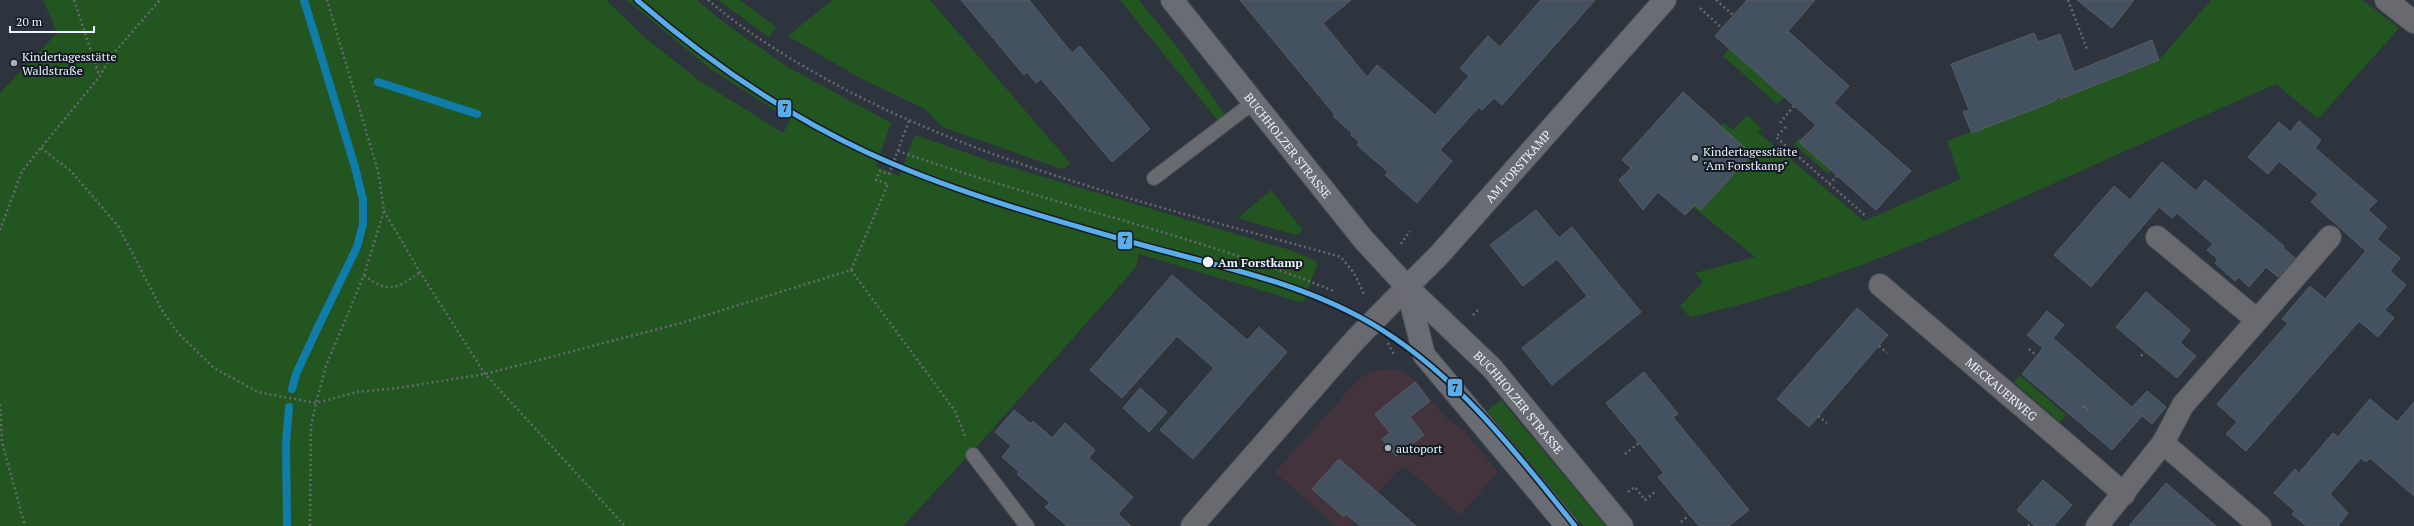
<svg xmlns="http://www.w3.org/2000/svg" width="2414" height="526" font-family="'PT Serif',serif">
<rect width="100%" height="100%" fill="#2d343d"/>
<path fill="#43333c" d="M1387,369L1401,371L1416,381L1445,417L1463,430L1498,472L1460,515L1404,466L1394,474L1351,526H1336L1275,472L1359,379L1370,372Z"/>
<g fill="#225520">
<path d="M43,0H606L643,36L700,81L783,133L790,120L709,68L627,0H697L727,25L788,67L891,123L876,166L899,176L915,135L990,161L1290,250L1318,262L1303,303L1139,254L1136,267L980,443L903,526H0V93L57,33Z"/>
<path d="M718,0H740L776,27L769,37Z"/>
<path d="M832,0H930L1071,164L1062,169L942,127L925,109L858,77L788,36Z"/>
<path d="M1120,0H1139L1181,52L1225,115L1218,121Z"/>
<path d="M2211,0H2363L2399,28L2318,119L2276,84C2200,117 2125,151 2050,185C1931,239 1818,288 1690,317L1680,306L1703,282L1695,273L1755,257L1693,207L1721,126L1724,123L1733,130L1747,115L1761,128L1758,132L1864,221L1960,179L1947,141L2159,60Z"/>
<path d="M1729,48L1784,97L1777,104L1723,56Z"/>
<path d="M1800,138L1801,140L1799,142L1831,171L1828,174L1794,144Z"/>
<path d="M1271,190L1303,230L1296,235L1238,218Z"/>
<path d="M2020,375L2066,415L2060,422L2014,382Z"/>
<path d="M1501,400L1606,526H1583L1487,411Z"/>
</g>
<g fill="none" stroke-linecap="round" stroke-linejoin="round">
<g stroke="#107ca9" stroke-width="8">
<path d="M378,82L477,114"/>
<path d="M292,389L296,374L318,327L357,247L363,224V200L355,167L304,0"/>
<path d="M287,526L286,442L289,407"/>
</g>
</g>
<g fill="#445161" stroke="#575d65">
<path d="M961,0H1029L1072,53L1080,46L1150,129L1112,162L1041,79L1036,83L1027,72L1024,75Z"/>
<path d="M1240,0H1351L1323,23L1367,77L1377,65L1435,115L1469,76L1460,68L1488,36L1500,47L1541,0H1595L1502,105L1494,98L1482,110L1479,107L1440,150L1452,161L1417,203L1385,175L1388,172L1357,145L1359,142L1351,135L1352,133L1333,116L1335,115Z"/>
<path d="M1747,0H1815L1788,31L1849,86L1834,103L1911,171L1876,210L1799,142L1816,125L1715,36Z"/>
<path d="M2077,0H2134L2112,28Z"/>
<path d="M2034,33L2038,42L2060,34L2074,72L2152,40L2159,60L2060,99L2058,96L2055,101L1972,133L1963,112L1969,110L1951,64Z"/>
<path d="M1683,92L1752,154L1701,210L1695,205L1685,215L1658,192L1643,210L1619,180L1631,168L1622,160Z"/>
<path d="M2299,121L2321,140L2315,148L2377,201L2368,210L2387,227L2377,239L2400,258L2390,271L2406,285L2385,310L2394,318L2378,337L2359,321L2246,451L2226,434L2237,422L2217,404L2288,323L2282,319L2310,286L2325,299L2366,251L2311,202L2318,194L2279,161L2268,174L2248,157L2279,122L2290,132Z"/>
<path d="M2162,162L2196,191L2205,180L2284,246L2283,248L2295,258L2278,277L2266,267L2249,287L2238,277L2235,281L2215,263L2218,259L2207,250L2213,244L2177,213L2172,218L2159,207L2091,287L2054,255L2114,186L2130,200Z"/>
<path d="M1536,210L1559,238L1572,227L1641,312L1552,385L1522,348L1587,296L1557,259L1523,286L1490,245Z"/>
<path d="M1172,275L1247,340L1259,327L1287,352L1193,459L1160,430L1214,368L1177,336L1122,398L1090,370Z"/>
<path d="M2146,292L2190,330L2180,343L2196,356L2177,378L2116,327Z"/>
<path d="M1857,308L1888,335L1809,427L1777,399Z"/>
<path d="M2047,311L2064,325L2053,338L2142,416L2112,450L2022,374L2043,348L2027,335Z"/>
<path d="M1644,372L1678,414L1673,417L1749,510L1729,526H1699L1658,477L1664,473L1606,403Z"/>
<path d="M1415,382L1430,401L1410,417L1424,435L1396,456L1382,439L1390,433L1375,414Z"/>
<path d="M1140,388L1167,412L1149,432L1123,408Z"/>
<path d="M2147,391L2166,407L2152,424L2132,407Z"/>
<path d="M2370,399L2397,422L2414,402V496L2370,458L2366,462L2361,458L2330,494L2348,513L2338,526H2306L2292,514L2295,511L2274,493L2295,469L2299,473L2333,433L2338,437Z"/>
<path d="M1014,410L1031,424L1033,421L1052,438L1065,423L1095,450L1089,458L1133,497L1118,514L1131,526H1067L1045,507L1050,503L1017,474L1019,472L1002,457L1011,446L995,432Z"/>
<path d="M1339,459L1416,526H1360L1346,514L1344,517L1312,489Z"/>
<path d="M2043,480L2072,505L2054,526H2035L2017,510Z"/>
<path d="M2166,483L2216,526H2129Z"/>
</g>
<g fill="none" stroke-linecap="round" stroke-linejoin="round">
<g stroke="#494f56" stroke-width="16">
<g id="lane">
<path d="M1154,178L1255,101"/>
<path d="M973,455L1027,526"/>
</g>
</g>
<g stroke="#494f56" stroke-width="24">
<g id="street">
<path d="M2386,0L2414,22"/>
<path d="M2157,237L2257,320"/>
<path id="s1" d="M1880,285C1961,355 2043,423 2124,494"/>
<path d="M2163,443L2260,526"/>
<path d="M1192,526L1355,340L1407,287"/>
<path d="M2097,526L2163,443L2183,405L2330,237"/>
</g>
</g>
<g stroke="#494f56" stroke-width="24">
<g id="secondary">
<path id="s2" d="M1172,0L1363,239L1407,287L1492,368L1622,526"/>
<path id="s3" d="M1407,287L1440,254L1665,0"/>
<path d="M1407,287L1424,355L1567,526"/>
</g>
</g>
<g stroke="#66696e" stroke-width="2.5" stroke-dasharray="2 3" stroke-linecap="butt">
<path d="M74,0L99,75"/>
<path d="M708,0C744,31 785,56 826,79C985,167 1166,208 1341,257L1354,273L1364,294"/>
<path d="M1716,0L1733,15"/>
<path d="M1746,0H1747"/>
<path d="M2068,0L2087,49"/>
<path d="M1700,8L1722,28"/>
<path d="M1780,123L1794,106"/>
<path d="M1786,127L1776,137L1867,217"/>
<path d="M41,148L71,171L118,226L163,312L178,333L214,368L258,392L316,403L357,392L398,388L485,374L681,323L851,270L888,184L876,180L880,171L889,174L909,121"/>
<path d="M898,151C1042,202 1193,234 1334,291"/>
<path d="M1829,184L1837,176"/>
<path d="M384,211L420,272L485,374L625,526"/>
<path d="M0,230L22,171L100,76L112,55L160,0"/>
<path d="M1401,244L1410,231"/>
<path d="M851,270L955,411L965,436"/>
<path d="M364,275C387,294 398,289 420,272"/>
<path d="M1473,315L1480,308"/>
<path d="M1388,343L1394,355"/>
<path d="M1879,346L1887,353"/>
<path d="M2029,349L2037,356"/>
<path d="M2141,356L2145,352"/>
<path d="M0,404L2,442L25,526"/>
<path d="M2083,406L2088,410"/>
<path d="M1818,416L1827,423"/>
<path d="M1625,454L1639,443"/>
<path d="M1628,492L1635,487L1645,500L1656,491"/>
<path d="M1681,522L1689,515"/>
<path d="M310,526L311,426L316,403L326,366L364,275L384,211L378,171L327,0"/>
<path d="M2028,526L2031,523"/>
</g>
<use href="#lane" stroke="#696a6f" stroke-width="14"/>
<use href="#street" stroke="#696a6f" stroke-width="22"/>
<use href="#secondary" stroke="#6a6c73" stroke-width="22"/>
<g stroke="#141a22" stroke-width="8">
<path id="tram-1" d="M637,0C706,60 783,113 866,152C946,189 1033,214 1117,238C1206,264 1303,280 1382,330C1460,379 1518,455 1575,526"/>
</g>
<use href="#tram-1" stroke="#5aade8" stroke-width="5"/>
</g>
<g fill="#a8b1bb" stroke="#141a22" stroke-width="1.5">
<circle cx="14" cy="63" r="4"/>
<circle cx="1695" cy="158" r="4"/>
<circle cx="1388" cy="448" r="4"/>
</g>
<circle fill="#ebf4ff" stroke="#141a22" stroke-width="1.5" cx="1208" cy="262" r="6"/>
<g text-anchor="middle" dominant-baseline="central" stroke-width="4" stroke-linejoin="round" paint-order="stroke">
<g font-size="12" fill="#ebf4ff" stroke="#141a22" text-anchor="start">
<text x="22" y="56">Kindertagesstätte<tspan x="22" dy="14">Waldstraße</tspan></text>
<text x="1703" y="151">Kindertagesstätte<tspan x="1703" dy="14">"Am Forstkamp"</tspan></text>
<text x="1396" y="448">autoport</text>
</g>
<g font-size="12" fill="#ebf4ff" stroke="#141a22">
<text stroke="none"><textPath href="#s2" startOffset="186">BUCHHOLZER STRASSE</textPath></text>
<text stroke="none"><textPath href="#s3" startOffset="164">AM FORSTKAMP</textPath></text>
<text stroke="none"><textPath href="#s1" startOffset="160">MECKAUERWEG</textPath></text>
<text stroke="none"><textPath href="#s2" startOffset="532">BUCHHOLZER STRASSE</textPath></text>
</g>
<g font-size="12" font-weight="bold" fill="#ebf4ff" stroke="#141a22" text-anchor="start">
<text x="1218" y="262">Am Forstkamp</text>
</g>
</g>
<g stroke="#141a22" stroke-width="1.5">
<rect x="777" y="99" width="15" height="19" rx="4" fill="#5aade8"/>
<rect x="1117" y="231" width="16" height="19" rx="4" fill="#5aade8"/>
<rect x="1447" y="378" width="16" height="19" rx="4" fill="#5aade8"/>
</g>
<g font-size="11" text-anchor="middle" font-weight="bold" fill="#111">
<text x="785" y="112">7</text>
<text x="1125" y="244">7</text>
<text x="1455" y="392">7</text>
</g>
<path d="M10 26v6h84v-6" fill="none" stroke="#ebf4ff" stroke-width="2"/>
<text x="16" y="26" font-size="12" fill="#ebf4ff" stroke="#141a22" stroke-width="3" paint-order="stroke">20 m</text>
</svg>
